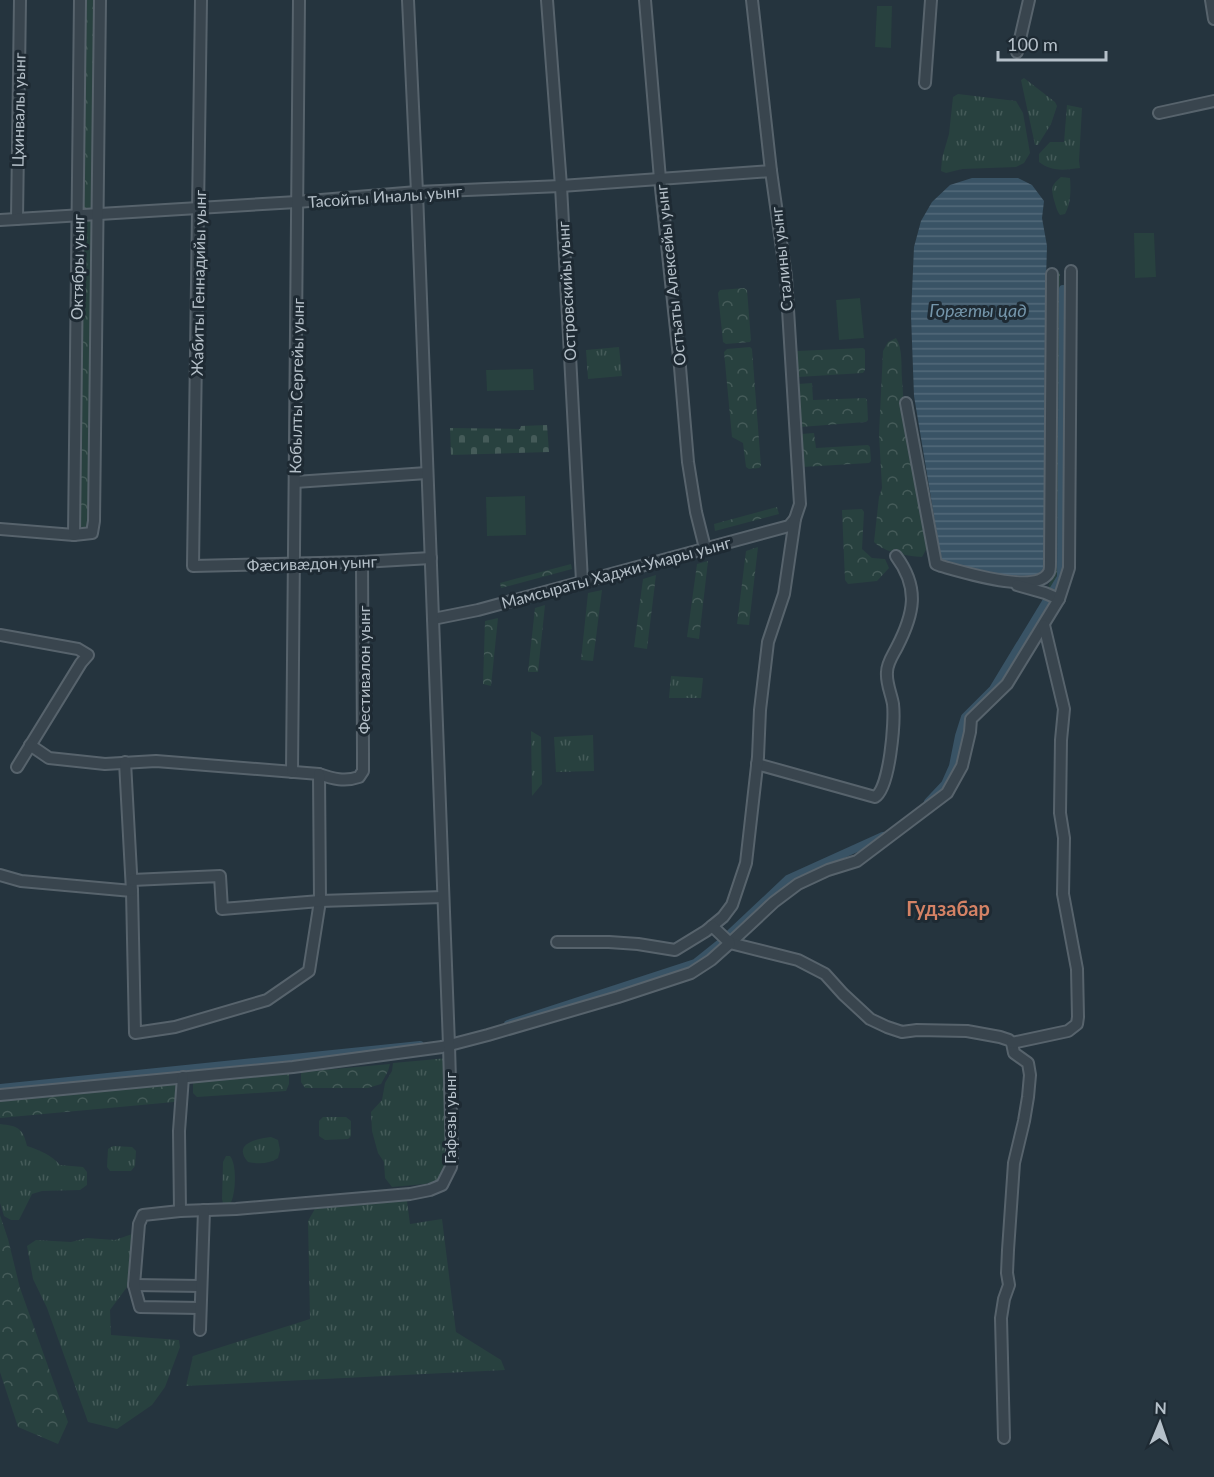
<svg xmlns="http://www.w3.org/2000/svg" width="1214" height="1477" font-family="Lato,sans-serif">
<defs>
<pattern id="grass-tufts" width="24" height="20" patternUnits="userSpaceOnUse" patternTransform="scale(1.5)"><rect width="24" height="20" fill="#28413f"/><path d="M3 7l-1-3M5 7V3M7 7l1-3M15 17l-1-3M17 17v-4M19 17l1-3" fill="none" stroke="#455b59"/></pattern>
<pattern id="forest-crowns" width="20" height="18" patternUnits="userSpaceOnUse" patternTransform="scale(1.5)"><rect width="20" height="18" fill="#28413f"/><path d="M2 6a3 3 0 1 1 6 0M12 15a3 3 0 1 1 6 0" fill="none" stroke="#455b59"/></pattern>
<pattern id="cemetery-stones" width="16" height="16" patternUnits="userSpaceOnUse" patternTransform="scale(1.5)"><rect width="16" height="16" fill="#28413f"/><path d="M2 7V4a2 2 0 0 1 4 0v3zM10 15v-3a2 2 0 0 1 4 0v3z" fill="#455b59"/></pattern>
<pattern id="water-rules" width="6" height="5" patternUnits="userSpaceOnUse" patternTransform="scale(1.5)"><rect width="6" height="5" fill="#395365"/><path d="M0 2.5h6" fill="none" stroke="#536a7a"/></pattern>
</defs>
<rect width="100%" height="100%" fill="#25343e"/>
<g fill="url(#grass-tufts)">
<path d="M1024,78L1055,102L1057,106L1051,124L1038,145H1035L1021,80Z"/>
<path d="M958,94L1016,101L1023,113L1030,153L1024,163L1016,167L962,169L946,173L941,171L942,158L949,134L953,97Z"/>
<path d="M1067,105L1082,108L1079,161L1080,168C1065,170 1052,172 1039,162V154L1050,142H1064Z"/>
<path d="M1061,177L1070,178C1071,190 1071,203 1065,214L1060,215C1056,209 1056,206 1054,200C1051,187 1051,186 1061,177Z"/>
<path d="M619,347L622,376L588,379L586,350Z"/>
<path d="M671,676L703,678L701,698H669Z"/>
<path d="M531,731L541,737L542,784L532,796Z"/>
<path d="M593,735L594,771L556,772L554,737Z"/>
<path d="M448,1058L455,1158L442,1179L425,1184L392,1187L385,1178L384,1162L378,1153L372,1131L371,1112L382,1100L385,1083L392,1071L393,1063Z"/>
<path d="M323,1117H346L351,1121V1136L348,1139L325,1140L319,1136V1121Z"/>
<path d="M0,1124C18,1126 23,1128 27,1146C39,1150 52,1155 60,1165L83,1167L87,1172V1185L80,1190L42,1191L32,1194L19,1220H11L4,1216L0,1203Z"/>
<path d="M271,1137L278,1140L280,1150L278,1158C269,1164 259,1164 248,1162C232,1143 257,1139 271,1137Z"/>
<path d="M113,1146L132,1147L136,1151L135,1166L131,1171H110L107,1167L108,1149Z"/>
<path d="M226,1156H230C237,1164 236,1195 230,1204L223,1203L222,1199L223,1162Z"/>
<path d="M407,1201L410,1224L442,1219L456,1332L501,1360L505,1370L186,1386L193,1356L310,1319L308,1221L316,1207Z"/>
<path d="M135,1233L136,1275L110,1310L111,1335L179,1340L180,1347L165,1387L152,1405L117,1429L88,1422L47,1308L33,1279L27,1246L36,1240L71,1242L87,1238L115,1240Z"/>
</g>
<g fill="url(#forest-crowns)">
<path d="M83,0H98L96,210L82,212Z"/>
<path d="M94,217L90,528L78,530L80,220Z"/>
<path d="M1059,272L1060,274L1057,573L1056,580L1050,589L1048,588L1053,571L1057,274Z"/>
<path d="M744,288L747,290L751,340L750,342L726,344L723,342L718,293L720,290Z"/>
<path d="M896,338C903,348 901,367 902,379C905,435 918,490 928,546L922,557C908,556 885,553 874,542L879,497L882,488L879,434L883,351L888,342Z"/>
<path d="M750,347L752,349L761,466L759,468L749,469L746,467L743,443L732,437L724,352L727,349Z"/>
<path d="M863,348L865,350V370L863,373L798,377L797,351Z"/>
<path d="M812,383L813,400L865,398L867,400L868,420L866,422L800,427L798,384Z"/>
<path d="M814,433L816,448L868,445L870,447L871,461L869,463L802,467L801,434Z"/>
<path d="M777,507L779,514L715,531L714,524Z"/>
<path d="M862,509L864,512L862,549L872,558L885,559L889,568L877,581L848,584L845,580L842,510Z"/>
<path d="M758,547L749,625L737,624L746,551Z"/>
<path d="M708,561L699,639L687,637L697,564Z"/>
<path d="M571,564L572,569L501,588L500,583Z"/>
<path d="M656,575L647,649L634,647L643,579Z"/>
<path d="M602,590L593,661L581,660L588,593Z"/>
<path d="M545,605L538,672H528L535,608Z"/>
<path d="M498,618L491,686L483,684L485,621Z"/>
<path d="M390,1064L388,1071L381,1084L368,1088H305L301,1082V1072Z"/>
<path d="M289,1073V1084L286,1091L197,1097L193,1093V1082Z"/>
<path d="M183,1083V1097L174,1102L0,1118V1101Z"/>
<path d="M0,1215L8,1239L20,1288L68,1422L58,1444L18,1427L0,1372Z"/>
</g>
<path fill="url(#cemetery-stones)" d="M547,425L549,452L451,455L450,428L520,429L521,426Z"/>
<g fill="#28413f">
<path d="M877,6H892L891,48L875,47Z"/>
<path d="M1134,233H1154L1156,277L1135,278Z"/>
<path d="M860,298L864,338L839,340L836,300Z"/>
<path d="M533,369L534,390L487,391L486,370Z"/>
<path d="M525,496L526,535L487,536L486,497Z"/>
</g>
<path fill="url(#water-rules)" d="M972,178H1018L1032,185L1044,201L1042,218L1047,246L1045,314L1044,561L1046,570L1044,574L1024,578H1003L944,562L941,558L914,396L911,315L914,247L921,221L932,202L950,185Z"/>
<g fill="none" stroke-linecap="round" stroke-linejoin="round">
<g stroke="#395365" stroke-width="8">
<path d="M928,802L945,784L953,766L959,736L965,717L993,689L1061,577L1063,289"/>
<path d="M508,1024L695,963L720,943L788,879L883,836"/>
<path d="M0,1088L420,1045"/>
</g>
<g stroke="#57636c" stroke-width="14">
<g id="minor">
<path d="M201,0L193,566L362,562L431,558"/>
<path d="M547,0L561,186L582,581"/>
<path d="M645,0L660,179L680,367L688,462L696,512L705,548"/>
<path d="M1211,0L1214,19"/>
<path d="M1017,52L1029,0"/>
<path d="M925,83L931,0"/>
<path d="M1159,113L1214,101"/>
<path d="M17,219L20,0"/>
<path d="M0,220L297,202L417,192L561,186L771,171"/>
<path d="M906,403L936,564L941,566C960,571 1037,596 1049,572C1050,570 1050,566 1050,563L1052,274"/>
<path d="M295,482L427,473"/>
<path d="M0,529L74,535L92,533L94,521L100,0"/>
<path d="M74,535L80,0"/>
<path d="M1017,585L1045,593L1059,599"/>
<path d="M433,619L478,610L789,526L795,519"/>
<path d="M0,635L78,649L88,655L81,663L17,767"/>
<path d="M30,745L49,758L105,764L156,761L319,774C333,779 345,782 359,777L363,771V753L362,562"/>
<path d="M125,762L132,891L135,1033L175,1027L267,1000L309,971L320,901L319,774"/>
<path d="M757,764L875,797C890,788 895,721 893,704C891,693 886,683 887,672C887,663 893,655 897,647C914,614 920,588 896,556"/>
<path d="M292,772L299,0"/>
<path d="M0,875L21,881L132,891"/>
<path d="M132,880L220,876L222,909L320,901L443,897"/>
<path d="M557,942H609L638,944L675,950L706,931L723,917L732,905L746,863L758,757L760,710L768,642L784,594L795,519L800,504L786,277L771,171L752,0"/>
<path d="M730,943L774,902L798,884L828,870L857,861L947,793L962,766L970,732L971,719L1007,684L1059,599L1069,568L1071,271"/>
<path d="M730,943L798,960L825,974L843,994L870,1019L887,1027L902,1032L917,1030L967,1031L1000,1037L1009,1040L1012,1043L1014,1053L1028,1063L1030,1075L1028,1097L1024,1121L1014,1163L1008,1250L1007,1273L1009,1285L1004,1299L1001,1318L1004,1438"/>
<path d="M1012,1043L1068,1031L1077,1024L1078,1017L1077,969L1063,894L1064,838L1060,813L1061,740L1064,709L1044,625"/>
<path d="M0,1095L293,1067L442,1047L488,1035L618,997L691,973L711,960L730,943L712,926"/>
<path d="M180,1211L179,1131L183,1077"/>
<path d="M134,1285L201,1286"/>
<path d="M200,1308L140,1307L134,1285L139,1224L143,1215L180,1211L236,1209L410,1194L430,1190L442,1185L451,1167L452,1157L449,1045L417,192L408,0"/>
<path d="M200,1330L204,1210"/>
</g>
</g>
<use href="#minor" stroke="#39454e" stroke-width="10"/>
</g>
<g text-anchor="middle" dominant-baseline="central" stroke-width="6" stroke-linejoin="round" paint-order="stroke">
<g font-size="16" fill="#b5c0c9" stroke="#1e2a33">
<text transform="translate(18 110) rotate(-89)">Цхинвалы уынг</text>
<text transform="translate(385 196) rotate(-4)">Тасойты Иналы уынг</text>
<text transform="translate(781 259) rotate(-96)">Сталины уынг</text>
<text transform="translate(77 267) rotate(-89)">Октябры уынг</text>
<text transform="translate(670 275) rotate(-96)">Остъаты Алексейы уынг</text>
<text transform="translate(198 283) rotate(-89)">Жабиты Геннадийы уынг</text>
<text transform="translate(566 291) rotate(-93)">Островскийы уынг</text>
<text transform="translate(296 386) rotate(-89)">Кобылты Сергейы уынг</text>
<text transform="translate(312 563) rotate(-2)">Фæсивæдон уынг</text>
<text transform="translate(616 572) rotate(-15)">Мамсыраты Хаджи-Умары уынг</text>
<text transform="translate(363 670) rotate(-90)">Фестивалон уынг</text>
<text transform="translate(449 1118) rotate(-90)">Гафезы уынг</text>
</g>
<g font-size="18" font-style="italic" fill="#7596ab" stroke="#1e2a33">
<text x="978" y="310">Горӕты цад</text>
</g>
<g font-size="20" font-weight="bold" fill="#d48265" stroke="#1e2a33">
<text x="948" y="908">Гудзабар</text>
</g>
</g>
<g transform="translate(1160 1423) rotate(2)" stroke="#1e2a33" stroke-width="4.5" paint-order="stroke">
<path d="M0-4.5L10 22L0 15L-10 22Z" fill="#b5c0c9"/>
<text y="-9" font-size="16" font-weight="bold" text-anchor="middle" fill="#b5c0c9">N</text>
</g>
<path d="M998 51v9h108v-9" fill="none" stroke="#b5c0c9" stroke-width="3"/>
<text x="1007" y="51" font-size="18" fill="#b5c0c9" stroke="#1e2a33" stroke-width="4.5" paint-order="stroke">100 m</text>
</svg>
